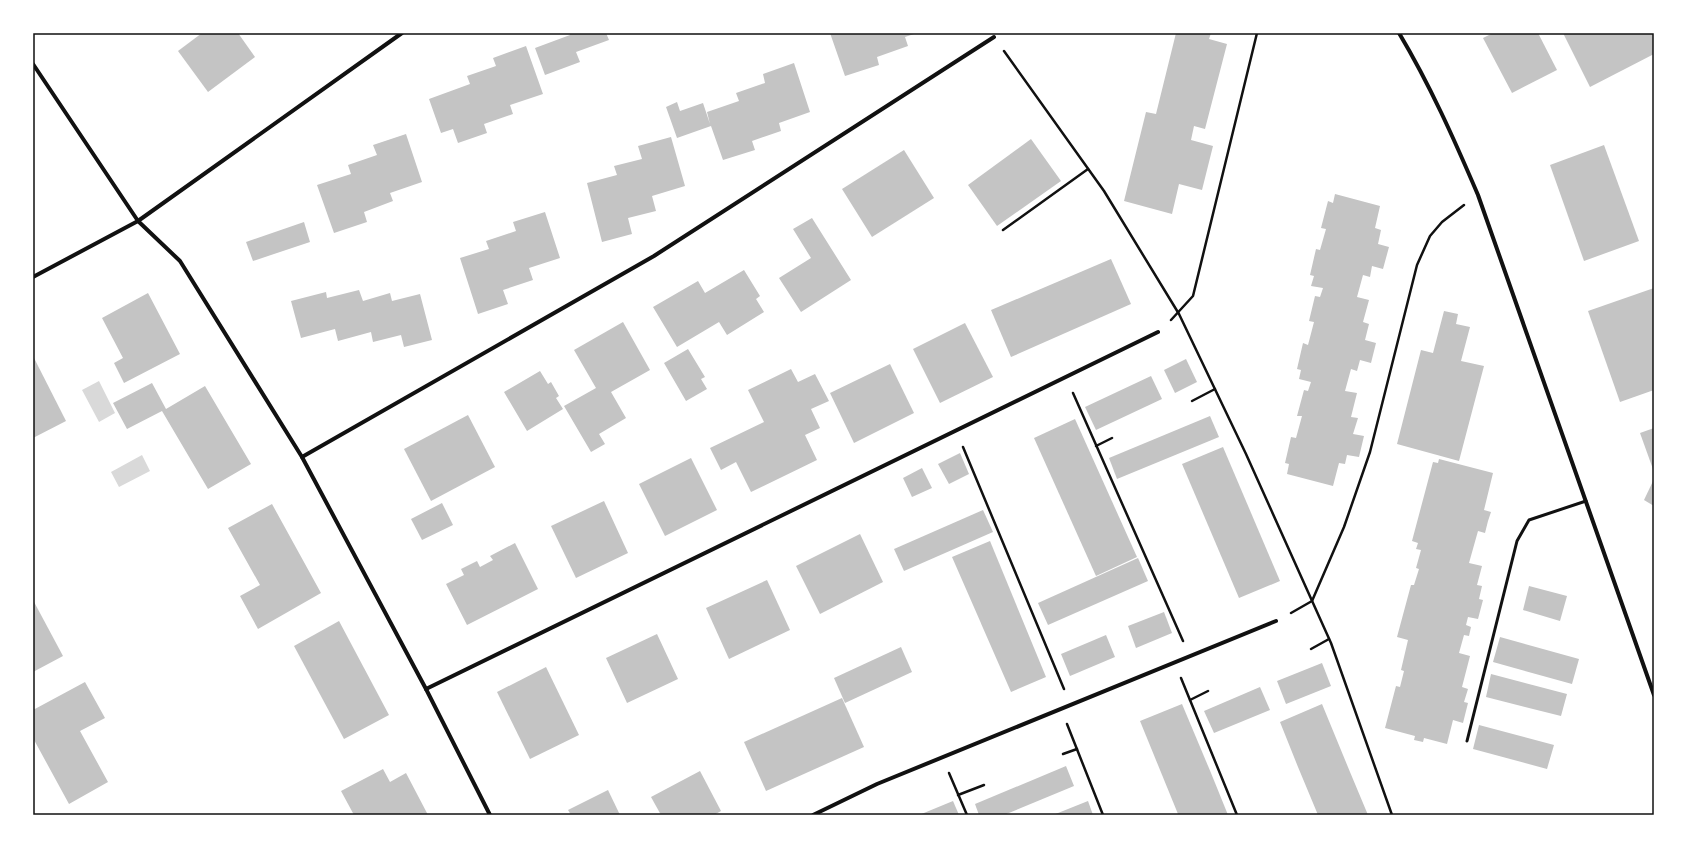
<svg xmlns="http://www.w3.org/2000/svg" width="1687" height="848" font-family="Mulish,sans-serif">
<rect width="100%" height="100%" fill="#fff"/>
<g fill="#d9d9d9">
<path d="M99,381L115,413L99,422L82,390Z"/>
<path d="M142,455L150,471L119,487L111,472Z"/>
</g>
<g fill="#c4c4c4">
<path d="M202,33H238L255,57L208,92L178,51Z"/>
<path d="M569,33H606L609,40L576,52L580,62L545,75L535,48L570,35Z"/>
<path d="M830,33H917L905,37L908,46L877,57L879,65L845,76Z"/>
<path d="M1176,33H1211L1209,39L1227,44L1205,129L1194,126L1191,140L1213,146L1202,190L1179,184L1172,214L1124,201L1146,112L1156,114Z"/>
<path d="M1493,33H1538L1557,70L1512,93L1483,38Z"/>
<path d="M1563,33H1654V54L1590,87Z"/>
<path d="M526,46L543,94L510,105L513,114L484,124L487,133L458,143L453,129L441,133L429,99L470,84L467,76L496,66L493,58Z"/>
<path d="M794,63L810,112L779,123L781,131L752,141L755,150L723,160L711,126L677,138L666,107L677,102L680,111L703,103L710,124L707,112L739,101L736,93L765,83L763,74Z"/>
<path d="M406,134L422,182L390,193L393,201L364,212L367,222L334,233L317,185L351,174L348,165L377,155L373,145Z"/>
<path d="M671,137L685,186L652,196L656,211L628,218L632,234L602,242L587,183L617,175L614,166L642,159L638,146Z"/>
<path d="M1031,139L1061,181L997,226L968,185Z"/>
<path d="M1604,145L1639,241L1584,261L1550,165Z"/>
<path d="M904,150L934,198L872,237L842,189Z"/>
<path d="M1335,194L1380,206L1375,228L1381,230L1378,244L1389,247L1383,269L1372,266L1370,277L1363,275L1357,297L1369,300L1363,322L1369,324L1365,340L1376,343L1371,363L1360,360L1357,371L1351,369L1345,391L1357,393L1351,417L1358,418L1353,434L1364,436L1359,457L1347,455L1345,464L1339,463L1333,486L1287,474L1289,464L1285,463L1291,437L1296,438L1302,416H1297L1304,390L1308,391L1311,382L1299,379L1301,370L1297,369L1303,343L1308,345L1314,322L1309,321L1315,296L1320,297L1323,288L1311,286L1314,276L1310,275L1316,249L1320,250L1326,229L1321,228L1328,201L1333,203Z"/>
<path d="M545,212L560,258L529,268L533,280L503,290L508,304L478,314L460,258L489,249L486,241L516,231L513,222Z"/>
<path d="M812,218L851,280L801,312L779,278L811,258L793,229Z"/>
<path d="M304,222L310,242L253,261L246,242Z"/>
<path d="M1111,259L1131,304L1011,357L991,310Z"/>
<path d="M744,270L760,296L756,299L764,312L727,335L719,322L677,347L653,307L698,281L705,293Z"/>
<path d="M1654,288V390L1620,402L1588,311Z"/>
<path d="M359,290L363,301L390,293L392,301L420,294L432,340L404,347L401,335L373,342L371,332L338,341L335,329L301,338L291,301L326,292L327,298Z"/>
<path d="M148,293L180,354L124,383L114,363L123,358L102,318Z"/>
<path d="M1444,311L1458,314L1456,324L1470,327L1461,361L1484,366L1459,461L1397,444L1421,350L1433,353Z"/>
<path d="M623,322L650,370L611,392L626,418L599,434L605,444L591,452L564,406L596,388L574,350Z"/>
<path d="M965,323L993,377L940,403L913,349Z"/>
<path d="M688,349L705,377L701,379L707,389L686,401L664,363Z"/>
<path d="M33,356L66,421L33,438Z"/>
<path d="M1186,359L1197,382L1175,393L1164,370Z"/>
<path d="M890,364L914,413L854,443L830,393Z"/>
<path d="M791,369L798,382L815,374L829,401L811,409L820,428L805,435L817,460L751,492L736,462L721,470L710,448L764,422L748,390Z"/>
<path d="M540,371L548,384L551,382L559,396L556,398L563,409L527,431L504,392Z"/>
<path d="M1151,376L1162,399L1096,430L1085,407Z"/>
<path d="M152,383L166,409L205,386L251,464L208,489L162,411L127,429L113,403Z"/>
<path d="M468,415L495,467L431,501L404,449Z"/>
<path d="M1210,416L1219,437L1117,479L1109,458Z"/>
<path d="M1075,419L1137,557L1096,576L1034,438Z"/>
<path d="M1654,428V472L1640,433Z"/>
<path d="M1223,447L1280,581L1239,598L1182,464Z"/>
<path d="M960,453L969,474L949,484L938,464Z"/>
<path d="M691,458L717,510L665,536L639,484Z"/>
<path d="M1439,459L1493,473L1484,510L1491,512L1488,521L1485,533L1478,531L1469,563L1482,566L1477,585L1482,586L1479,599L1483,600L1478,619L1468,617L1466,625L1471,627L1469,636L1464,635L1459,653L1470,656L1462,687L1468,689L1464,702L1468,703L1463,723L1453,720L1447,744L1424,738L1423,742L1414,740L1415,736L1385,728L1396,686L1400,687L1404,671L1401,670L1408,640L1397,637L1411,585H1414L1419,569L1416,568L1421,550L1416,549L1418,543L1412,541L1433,462L1438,463Z"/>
<path d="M922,468L932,488L912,497L903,478Z"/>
<path d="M1654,479V506L1644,500Z"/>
<path d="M604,501L628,553L576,578L551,526Z"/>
<path d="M442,503L453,525L422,540L411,519Z"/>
<path d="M272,504L321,593L258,629L240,596L260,585L228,528Z"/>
<path d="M983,510L993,532L904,571L894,549Z"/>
<path d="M860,534L883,582L820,614L796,566Z"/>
<path d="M990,541L1046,677L1011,692L952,557Z"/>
<path d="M515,543L538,589L467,625L446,584L464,575L461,569L477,561L480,567L493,560L490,556Z"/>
<path d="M1138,558L1148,581L1048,625L1038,603Z"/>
<path d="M767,580L790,630L729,659L706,608Z"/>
<path d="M1529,586L1567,596L1560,621L1523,610Z"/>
<path d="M33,600L63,656L33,672Z"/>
<path d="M1164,612L1172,633L1136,648L1128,626Z"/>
<path d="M339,621L389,715L344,739L294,646Z"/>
<path d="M657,634L678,679L627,703L606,658Z"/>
<path d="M1106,635L1115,657L1070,676L1061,654Z"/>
<path d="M1500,637L1579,659L1572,684L1493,662Z"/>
<path d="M901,647L912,672L845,703L834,678Z"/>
<path d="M1322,663L1331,686L1286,704L1277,681Z"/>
<path d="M546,667L579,735L530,759L497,692Z"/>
<path d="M1491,674L1567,694L1561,716L1486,697Z"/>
<path d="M85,682L105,718L80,731L108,782L69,804L33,738V710Z"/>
<path d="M1260,687L1270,710L1214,733L1204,711Z"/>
<path d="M842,698L864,747L766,791L744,742Z"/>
<path d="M1182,704L1211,773L1228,815L1178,814L1140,721Z"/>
<path d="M1322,704L1350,772L1368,815H1318L1298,767L1280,722Z"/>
<path d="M1479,725L1554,745L1547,769L1473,749Z"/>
<path d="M1066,766L1074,786L1004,815H979L975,804Z"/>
<path d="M383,769L390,782L406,773L428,815H354L341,791Z"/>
<path d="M700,771L721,811L714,815H661L651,797Z"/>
<path d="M608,790L620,815H571L568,810Z"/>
<path d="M953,801L959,815H919Z"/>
<path d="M1088,801L1093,815H1053Z"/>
</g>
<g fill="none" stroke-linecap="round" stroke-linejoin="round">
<g stroke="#111" stroke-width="2.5">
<path d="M1004,51L1104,191L1179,314L1246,454L1331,643L1392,815"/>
<path d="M1003,230L1088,169"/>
<path d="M1171,320L1193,296L1257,33"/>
<path d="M1073,393L1183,641"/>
<path d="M1192,401L1215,389"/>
<path d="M1096,446L1112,438"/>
<path d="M963,447L1064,689"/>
<path d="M1291,613L1312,601L1344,527L1370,452L1417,265L1430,236L1442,222L1464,205"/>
<path d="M1311,649L1329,639"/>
<path d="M1181,678L1237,815"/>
<path d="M1190,700L1208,691"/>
<path d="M1067,724L1103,815"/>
<path d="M1063,754L1077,749"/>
<path d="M949,773L967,815"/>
<path d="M958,795L984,785"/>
</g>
<path stroke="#111" stroke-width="3" d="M1467,741L1517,541L1529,520L1586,501"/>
<g stroke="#111" stroke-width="4">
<path d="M1399,33C1430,85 1454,139 1478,195L1654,695"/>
<path d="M33,64L138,221L180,261L302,457L426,689L490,815"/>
<path d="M33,277L138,221L402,33"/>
<path d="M302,457L654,256L994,37"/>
<path d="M426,689L1158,332"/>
<path d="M813,815L877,784L1276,621"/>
</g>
</g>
<rect width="1687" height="848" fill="none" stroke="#ffffff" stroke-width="68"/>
<rect x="34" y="34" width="1619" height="780" fill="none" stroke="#111" stroke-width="1.5"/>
</svg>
